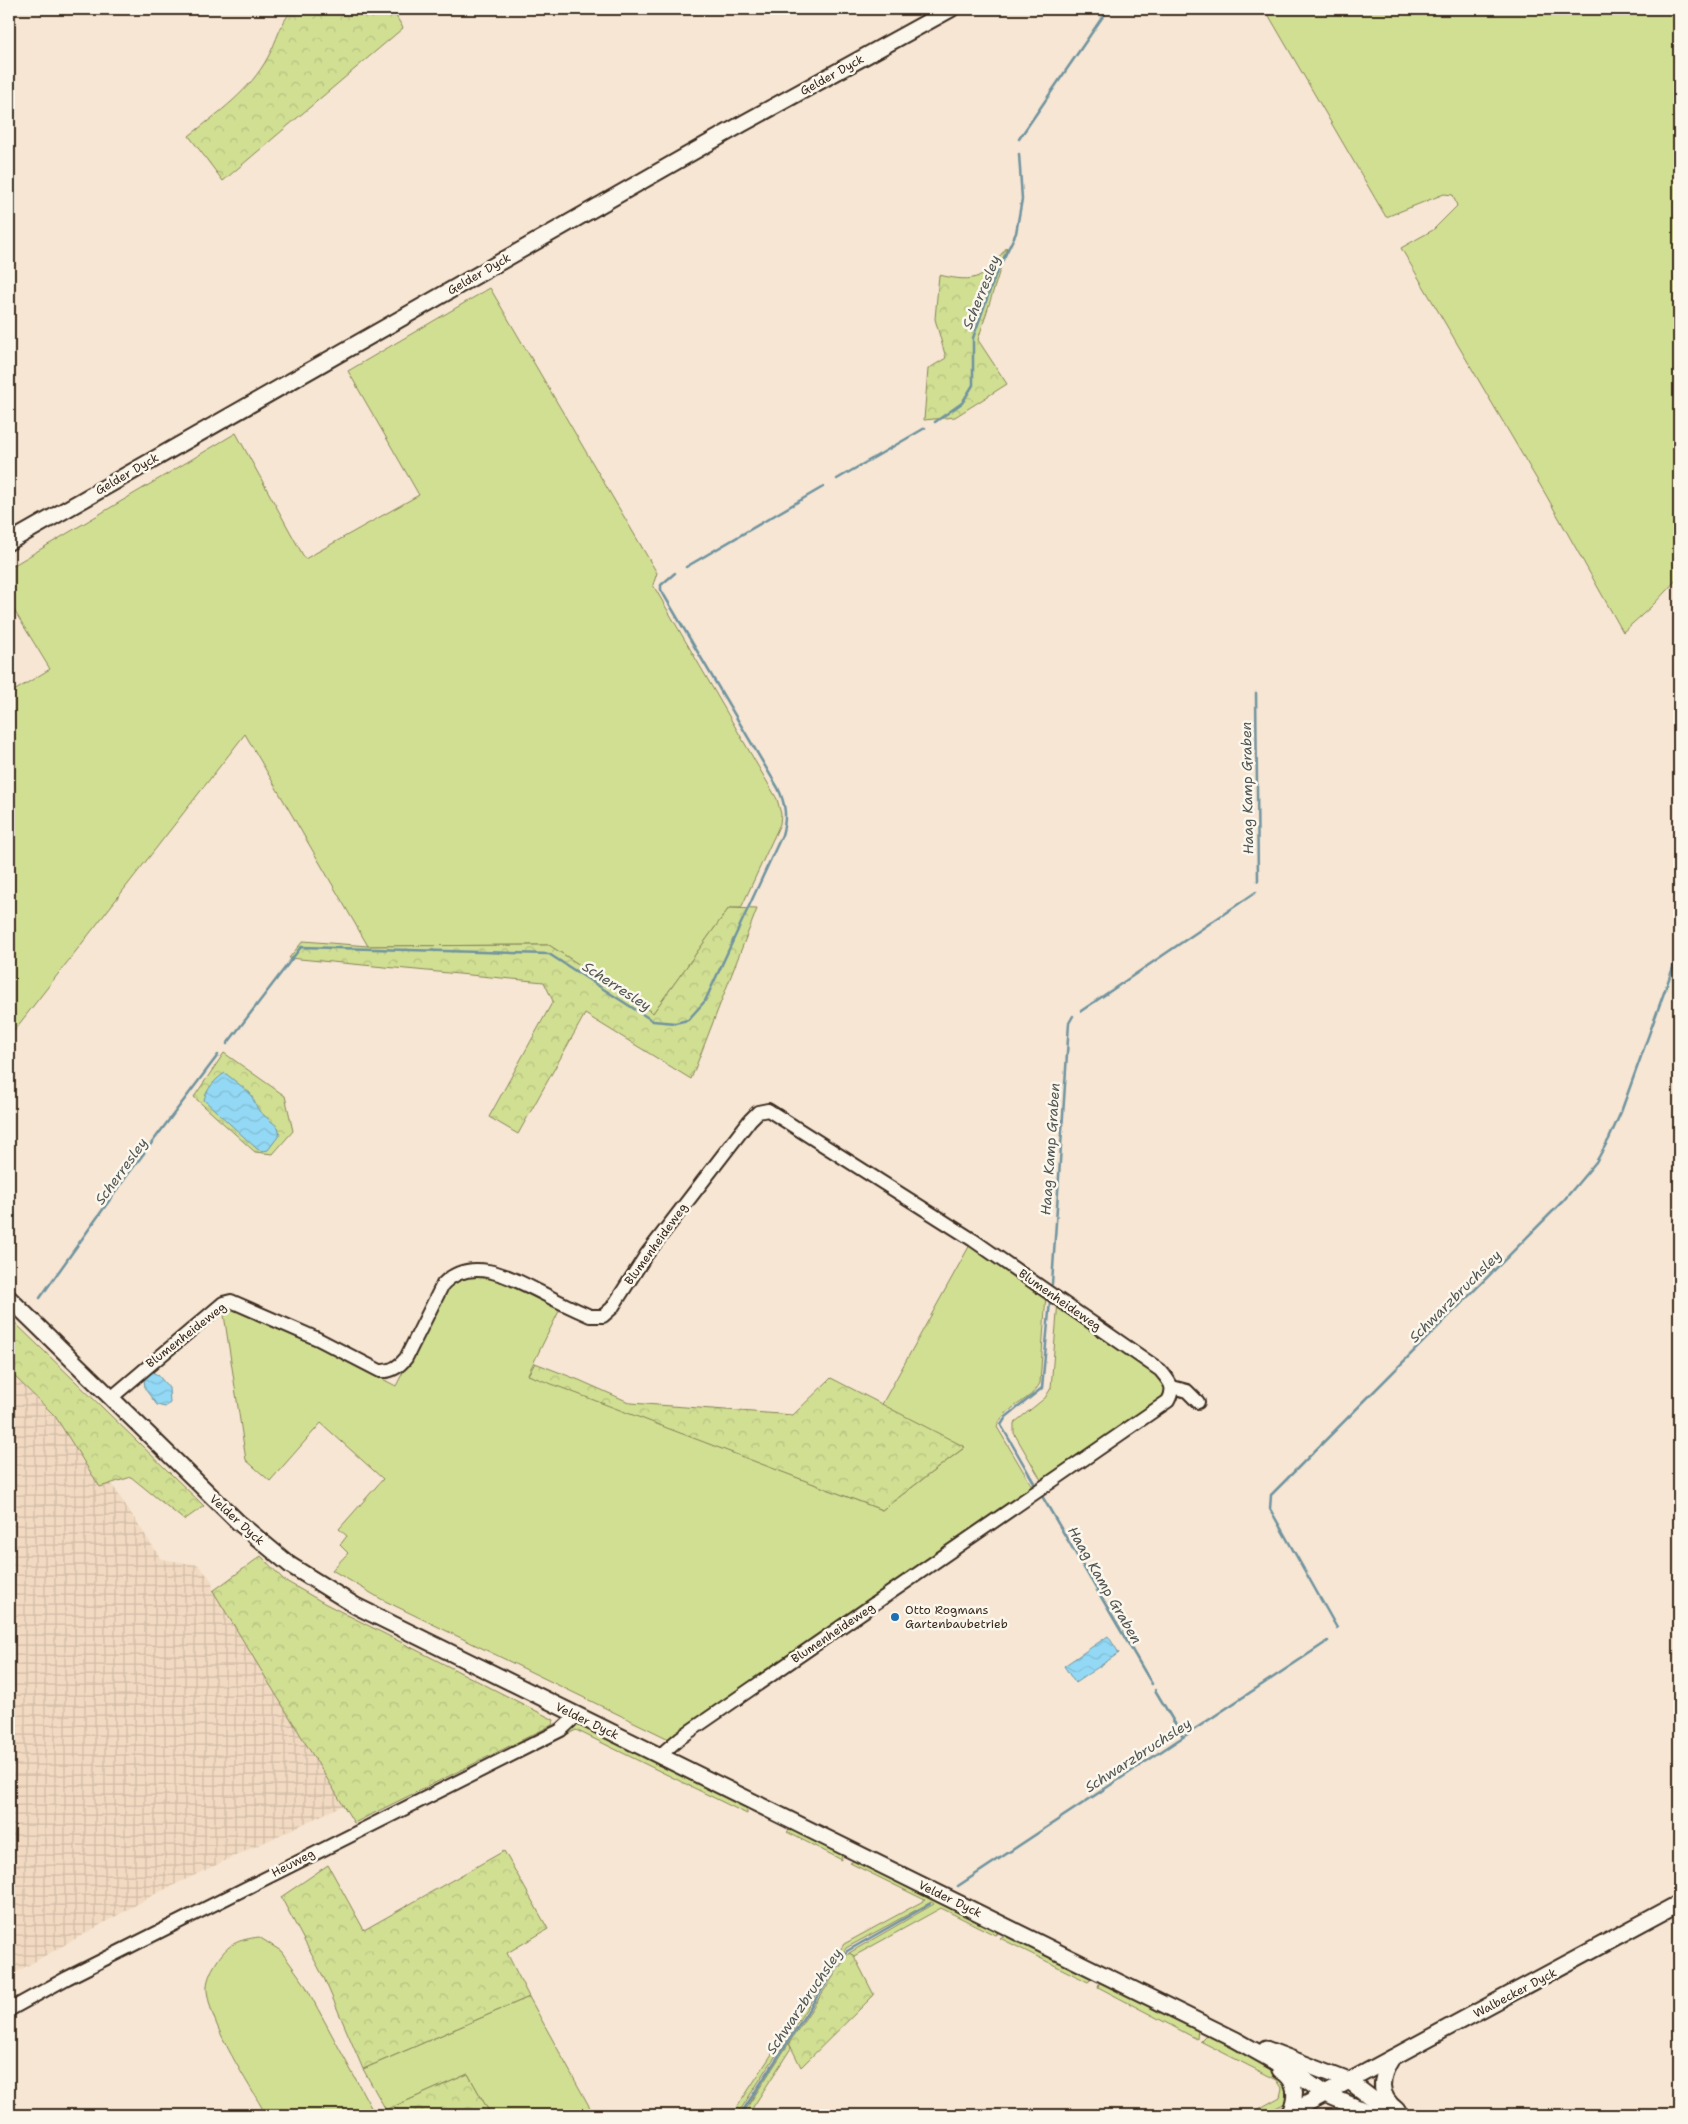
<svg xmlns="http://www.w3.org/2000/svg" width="1688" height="2124" font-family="'Shantell Sans',sans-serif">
<defs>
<pattern id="industrial-grid" width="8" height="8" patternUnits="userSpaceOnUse" patternTransform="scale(1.25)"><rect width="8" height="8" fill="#f2dac2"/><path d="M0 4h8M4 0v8" fill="none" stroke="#d0bba6"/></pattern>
<pattern id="forest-crowns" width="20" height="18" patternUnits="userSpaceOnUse" patternTransform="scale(1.25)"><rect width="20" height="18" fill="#d1df93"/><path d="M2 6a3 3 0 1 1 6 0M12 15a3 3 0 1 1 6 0" fill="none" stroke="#b4c07e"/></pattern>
<pattern id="water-waves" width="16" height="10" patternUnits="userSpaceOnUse" patternTransform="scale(1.25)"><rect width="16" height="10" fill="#93d9f5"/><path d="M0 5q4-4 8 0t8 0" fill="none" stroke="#80bad2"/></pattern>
</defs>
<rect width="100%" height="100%" fill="#f6e6d3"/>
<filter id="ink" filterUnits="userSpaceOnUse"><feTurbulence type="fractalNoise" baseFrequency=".02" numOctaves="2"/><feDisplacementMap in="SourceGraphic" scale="10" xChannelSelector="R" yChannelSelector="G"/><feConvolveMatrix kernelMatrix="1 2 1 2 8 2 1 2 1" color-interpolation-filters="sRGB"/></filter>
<g filter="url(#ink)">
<path fill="url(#industrial-grid)" d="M9,1371L55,1416L100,1487L111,1483L161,1559L198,1565L212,1581L213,1591L343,1805L157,1893L9,1976Z"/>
<g fill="#d1df93" stroke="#868458">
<path d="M1265,9H1679V577L1652,606L1623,632L1546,495L1401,248L1433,230L1457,206L1453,195L1444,194L1386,217Z"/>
<path d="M490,288L657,573L653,585L777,799L781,814L780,824L741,908H729L653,1013L549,945L368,946L245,734L9,1037V694L50,669L9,602V568L236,433L305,559L419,495L348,371Z"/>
<path d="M971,1243L1046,1294L1040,1383C1031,1402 1003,1407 997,1427L1035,1491L671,1740L381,1599L332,1570L348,1553L340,1545L347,1536L339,1529L383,1479L321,1423L270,1481L246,1460L223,1308L238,1310L312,1343L396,1386L445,1290C453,1283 460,1276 471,1274C496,1270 537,1296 561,1307L528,1374L882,1510L964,1448L881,1406Z"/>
<path d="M1058,1301L1153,1370L1165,1383L1167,1394L1044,1485L1014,1433V1423L1045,1398L1051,1388Z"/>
<path d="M575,1724H580L747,1806V1814L576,1730L323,1855Z"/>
<path d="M792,1829L841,1852L842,1860L787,1832Z"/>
<path d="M856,1860L998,1930V1933L995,1935L941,1908L854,1956L849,1953L934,1904L931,1902L846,1948L737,2115H732L844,1944L925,1900L850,1863Z"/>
<path d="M1007,1934L1095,1976L1088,1982L1000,1938Z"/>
<path d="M259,1937L281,1951L304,1983L375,2115H266C247,2080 212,2030 207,1991C206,1981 211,1971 216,1963C228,1943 238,1940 259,1937Z"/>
<path d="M1104,1981L1198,2028L1197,2039L1098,1987L1099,1983Z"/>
<path d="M529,1997L594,2115H491L468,2074L386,2110L363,2069Z"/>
<path d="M1208,2033L1284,2076L1291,2100L1262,2115H1248L1280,2097L1282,2088L1277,2080L1200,2041Z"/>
<path d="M789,2043L791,2048L748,2115H742Z"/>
</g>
<g fill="url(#forest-crowns)" stroke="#868458">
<path d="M293,9H392L403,28L223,181L189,136C219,112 250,91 268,57C277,41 280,23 293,9Z"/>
<path d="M1007,247L978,340L1007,384L955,417L924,420L928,369L946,358L935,319L939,275C979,284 982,278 1007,247Z"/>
<path d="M729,908L757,909L691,1079L585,1014L518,1134L489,1117L553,1001L544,982L289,958L303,941L368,946L549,945L653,1013Z"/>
<path d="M224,1053L285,1096L293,1131L273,1154L255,1152L194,1097Z"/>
<path d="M9,1317L204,1506L184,1520L131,1477L100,1487L55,1416L9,1371Z"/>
<path d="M535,1363L579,1380L631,1403L793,1415L831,1378L965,1447L882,1510L528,1375Z"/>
<path d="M261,1556L284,1580L324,1603L554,1720L552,1725L354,1823L213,1591Z"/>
<path d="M504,1851L548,1929L507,1953L529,1997L363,2069L324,1978L281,1897L328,1865L364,1930Z"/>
<path d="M849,1953L854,1956L874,1995L801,2067L789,2043Z"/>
<path d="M468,2074L491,2115H389L386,2110Z"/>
</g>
<g fill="url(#water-waves)" stroke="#70939f">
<path d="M225,1073L250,1093L259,1111L278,1127L280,1134L268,1150L263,1151L257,1149L204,1100C206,1090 216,1078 225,1073Z"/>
<path d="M150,1371L158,1375L169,1388L170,1403L165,1407L157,1405L145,1389L144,1378Z"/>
<path d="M1108,1636L1119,1653L1075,1683L1064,1666Z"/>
</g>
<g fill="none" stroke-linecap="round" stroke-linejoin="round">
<g stroke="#70939f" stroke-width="2.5">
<path d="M1019,139L1108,9"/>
<path d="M935,422L962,403L973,385V338L995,276L1016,233L1022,199L1019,154"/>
<path d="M837,479L925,428"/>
<path d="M686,567L823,487"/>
<path d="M1256,693L1258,881"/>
<path d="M1081,1011L1256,892"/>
<path d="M227,1044L301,947L549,954L653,1021L675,1023L688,1020L705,1001L782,835C787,817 786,805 778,788L661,590V585L675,573"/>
<path d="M1052,1284L1069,1023L1073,1016"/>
<path d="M40,1298L126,1177L218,1055"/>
<path d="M1036,1486L1001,1425L1006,1417L1042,1388L1050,1301"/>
<path d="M1042,1496L1152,1684"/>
<path d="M1337,1628L1270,1509L1271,1495L1564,1200L1596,1162L1609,1139L1621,1112L1679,951"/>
<path d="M1155,1690L1183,1737"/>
<path d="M958,1886L1328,1641"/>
<path d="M740,2115L847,1951L930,1904"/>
</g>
<g stroke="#3b2a1e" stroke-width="16">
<g id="minor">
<path d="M1172,1387L1187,1391L1198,1402"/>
<path d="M111,1398L223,1303L231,1301L318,1339L380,1371C391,1372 399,1367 406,1358L443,1284C472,1254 514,1279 544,1294C559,1302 574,1309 590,1316H603L612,1308L646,1255L750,1120L758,1112L768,1110L973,1240L1160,1370C1169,1381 1176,1387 1168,1401L680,1738L666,1750L661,1758"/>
<path d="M9,2010L67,1978L561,1730L576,1716"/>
</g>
</g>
<g stroke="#3b2a1e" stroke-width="19">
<g id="major">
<path d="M9,542L742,124L951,9"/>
<path d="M9,1298L238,1522L290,1565L356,1606L1236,2040L1298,2075L1325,2094L1375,2115"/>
<path d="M1266,2049L1349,2081L1378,2103L1402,2115"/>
<path d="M1392,2058C1380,2077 1377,2095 1397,2110"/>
<path d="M1280,2070C1298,2081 1297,2096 1290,2113"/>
<path d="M1286,2115L1679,1903"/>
</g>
</g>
<use href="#minor" stroke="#fbf7ec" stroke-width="12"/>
<use href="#major" stroke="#fbf7ec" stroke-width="15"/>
</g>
</g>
<circle fill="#1f6fb2" stroke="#fbf7ec" stroke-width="2" cx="895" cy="1617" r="5"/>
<g text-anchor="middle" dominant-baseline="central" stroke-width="5" stroke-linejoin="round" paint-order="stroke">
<g font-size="12" fill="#3b2a1e" stroke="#fbf7ec">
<text transform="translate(832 75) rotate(-29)">Gelder Dyck</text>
<text transform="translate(479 274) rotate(-30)">Gelder Dyck</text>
<text transform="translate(127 474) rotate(-30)">Gelder Dyck</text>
<text transform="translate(656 1244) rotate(-54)">Blumenheideweg</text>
<text transform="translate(1060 1300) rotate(35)">Blumenheideweg</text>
<text transform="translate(186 1335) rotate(-38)">Blumenheideweg</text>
<text transform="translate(237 1520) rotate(42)">Velder Dyck</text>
<text transform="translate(833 1633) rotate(-34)">Blumenheideweg</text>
<text transform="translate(587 1721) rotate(26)">Velder Dyck</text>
<text transform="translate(293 1863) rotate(-27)">Heuweg</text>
<text transform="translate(950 1899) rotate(26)">Velder Dyck</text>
<text transform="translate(1515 1993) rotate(-28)">Walbecker Dyck</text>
</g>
<g font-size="12" fill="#3b2a1e" stroke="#fbf7ec" text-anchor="start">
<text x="905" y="1610">Otto Rogmans<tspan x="905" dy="14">Gartenbaubetrieb</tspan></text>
</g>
<g font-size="14" font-style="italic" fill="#515654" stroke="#fbf7ec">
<text transform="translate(981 292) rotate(-68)">Scherresley</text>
<text transform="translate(1247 788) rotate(-91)">Haag Kamp Graben</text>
<text transform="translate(617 986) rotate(33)">Scherresley</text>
<text transform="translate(1050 1149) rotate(-86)">Haag Kamp Graben</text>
<text transform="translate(121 1171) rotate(-54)">Scherresley</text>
<text transform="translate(1455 1296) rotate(-45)">Schwarzbruchsley</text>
<text transform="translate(1105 1585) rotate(60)">Haag Kamp Graben</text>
<text transform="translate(1138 1755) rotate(-33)">Schwarzbruchsley</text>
<text transform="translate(804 2001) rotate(-56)">Schwarzbruchsley</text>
</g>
</g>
<rect width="1688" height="2124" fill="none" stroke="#fbf7ec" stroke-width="30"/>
<rect x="15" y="15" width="1658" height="2094" fill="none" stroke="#3b2a1e" stroke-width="2" filter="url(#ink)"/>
</svg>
